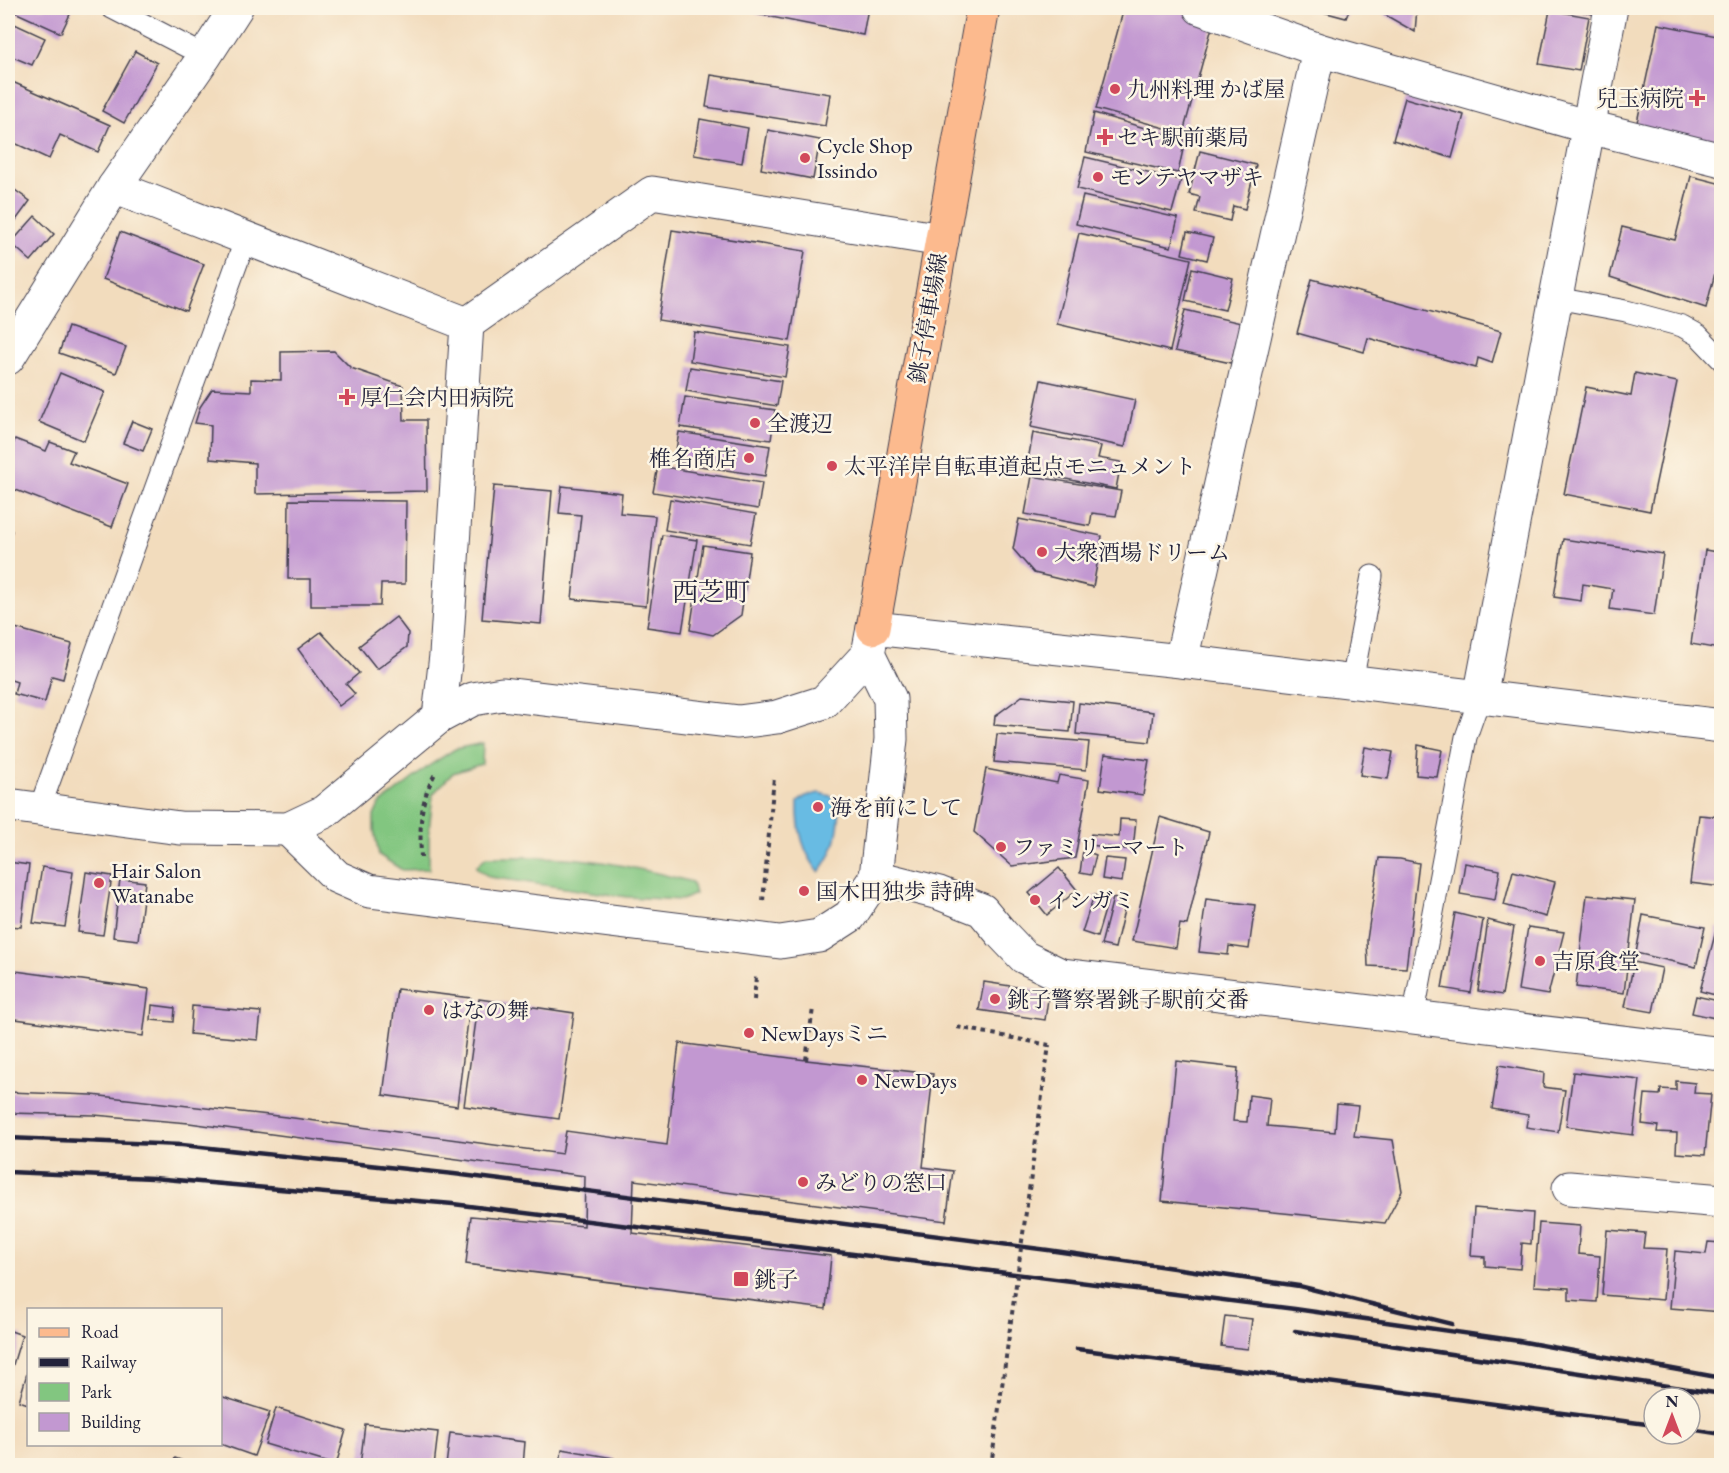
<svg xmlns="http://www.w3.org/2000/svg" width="1729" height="1473" font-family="'EB Garamond','Noto Serif JP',serif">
<rect width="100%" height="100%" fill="#fcf5e5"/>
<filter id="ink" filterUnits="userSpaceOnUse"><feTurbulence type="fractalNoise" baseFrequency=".0167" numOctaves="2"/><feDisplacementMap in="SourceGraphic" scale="12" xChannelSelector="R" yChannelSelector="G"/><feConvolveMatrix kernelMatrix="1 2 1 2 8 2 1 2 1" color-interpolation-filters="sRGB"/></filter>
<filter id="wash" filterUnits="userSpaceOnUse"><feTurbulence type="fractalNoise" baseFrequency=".008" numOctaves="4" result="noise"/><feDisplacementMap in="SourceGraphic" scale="24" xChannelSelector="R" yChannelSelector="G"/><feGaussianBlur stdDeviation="1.35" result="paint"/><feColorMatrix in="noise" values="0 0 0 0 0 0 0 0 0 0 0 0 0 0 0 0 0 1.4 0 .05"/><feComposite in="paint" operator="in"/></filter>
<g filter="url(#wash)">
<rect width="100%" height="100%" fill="#f2dcbd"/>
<g fill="#82c680" stroke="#52745e" stroke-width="1.5">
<path d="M483,743L482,764L453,773L433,794L429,830V869L402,870L379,855L374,830V816L379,805L430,765L455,749Z"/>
<path d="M486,857C517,857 548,856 579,859C617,863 655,872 692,882L695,894L682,900L627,897L489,877L476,867Z"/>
</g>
<path fill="#67bbe3" stroke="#446e8f" stroke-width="1.5" d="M819,793L831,796L840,805C839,831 836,852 819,872C803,853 797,827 798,802L806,796Z"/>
<g id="blocks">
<g fill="#c298d1">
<path d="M8,8H73L61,33L8,9Z"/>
<path d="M757,8H868L863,35L756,14Z"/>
<path d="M1124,8H1170L1214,20L1183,133L1096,109Z"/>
<path d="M1308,8H1350L1346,18Z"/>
<path d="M1373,8H1417L1415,32Z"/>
<path d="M1568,8H1595L1593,14Z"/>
<path d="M1550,10L1589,17L1579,71L1539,64Z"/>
<path d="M8,21L45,38L32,65L8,55Z"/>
<path d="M1658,24L1722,37V144L1636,127Z"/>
<path d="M135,51L157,63L124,123L102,111Z"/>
<path d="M711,75L830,94L825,126L706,107Z"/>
<path d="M8,80L110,125L98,152L60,135L49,159L8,140Z"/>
<path d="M1405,98L1464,115L1452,158L1393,140Z"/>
<path d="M1094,113L1185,140L1178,173L1086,152Z"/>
<path d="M700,119L748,128L742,163L694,155Z"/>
<path d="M768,130L820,140L813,179L761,169Z"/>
<path d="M1200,151L1256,165L1245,209L1233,206L1230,221L1196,213L1200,197L1189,194Z"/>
<path d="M1085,157L1181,180L1172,212L1077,189Z"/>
<path d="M1691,176L1722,184V246L1706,308L1610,277L1622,227L1675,240Z"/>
<path d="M8,185L30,201L8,231Z"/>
<path d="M1083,196L1178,218L1171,247L1076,224Z"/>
<path d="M35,216L54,234L31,261L11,243Z"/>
<path d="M672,230L805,251L790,341L658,320Z"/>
<path d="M120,232L204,264L186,311L103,279Z"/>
<path d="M1187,232L1213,238L1207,260L1182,254Z"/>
<path d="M1079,233L1191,259L1170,351L1057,324Z"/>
<path d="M1192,268L1233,278L1225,310L1185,301Z"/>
<path d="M1312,279L1501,331L1492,363L1478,358L1476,368L1368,338L1364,352L1297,333Z"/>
<path d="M1185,310L1241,323L1231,363L1175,351Z"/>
<path d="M68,327L126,347L116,373L59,353Z"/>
<path d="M694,332L790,347L785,377L690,361Z"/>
<path d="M334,351L351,368L403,386L404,420H426L427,491L255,494V463L210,459L211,425L195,423L200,407L212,389L251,391V379L281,380V352Z"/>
<path d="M690,367L781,381L777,406L686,391Z"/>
<path d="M60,373L105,392L84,441L39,422Z"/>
<path d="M1635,373L1677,382L1650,511L1564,494L1586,387L1631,396Z"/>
<path d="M1041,380L1135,400L1125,447L1031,427Z"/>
<path d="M685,397L775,410L771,440L680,427Z"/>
<path d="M132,421L152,429L143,451L123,443Z"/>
<path d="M679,432L770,446L765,476L674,462Z"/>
<path d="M1033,433L1101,446L1098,458L1121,462L1116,489L1026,471Z"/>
<path d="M15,439L46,451L50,442L74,451L69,462L128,484L112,527L8,487V459Z"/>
<path d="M658,466L762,483L758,509L653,492Z"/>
<path d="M1032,476L1121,491L1116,516L1092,513L1090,526L1025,514Z"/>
<path d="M494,486L552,491L541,624L482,619Z"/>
<path d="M562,486L622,493L620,513L655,516L646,606L572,599L581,515L559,513Z"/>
<path d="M670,499L756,514L750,544L665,530Z"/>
<path d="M289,500L406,501L405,584H381L380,606H311V579H288Z"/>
<path d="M1019,519L1102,536L1093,587L1034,573L1013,549Z"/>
<path d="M8,530L12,531L8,545Z"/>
<path d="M662,535L697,540L682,632L647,627Z"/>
<path d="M1563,539L1663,554L1654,615L1610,609L1613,589L1583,584L1581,601L1554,597Z"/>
<path d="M703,545L750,552L741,615L713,635L690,630Z"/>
<path d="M1705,550L1722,553V630L1719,649L1691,644Z"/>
<path d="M396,617L408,633L407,647L377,669L359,646Z"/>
<path d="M8,626L72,644L63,679L52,676L45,702L14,694L17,682L8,679Z"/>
<path d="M321,632L359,673L346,684L355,694L339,706L298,649Z"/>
<path d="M1022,696L1073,701L1070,732L994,725L995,716Z"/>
<path d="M1079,703L1153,712L1150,742L1076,734Z"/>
<path d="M997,734L1089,742L1086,770L994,762Z"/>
<path d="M1418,745L1442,750L1437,777L1416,775Z"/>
<path d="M1365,747L1393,752L1388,779L1360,775Z"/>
<path d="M1105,754L1149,760L1143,795L1100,789Z"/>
<path d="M986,769L1057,783L1059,775L1089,780L1075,858L1012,866L974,832Z"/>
<path d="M1699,815L1722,817V887L1690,883Z"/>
<path d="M1160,817L1209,832L1187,925L1180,924L1176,948L1132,941Z"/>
<path d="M1120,819L1136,820L1133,850L1090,845L1091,834L1119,837Z"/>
<path d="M1083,850L1096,855L1091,875L1080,873Z"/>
<path d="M1105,858L1125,860L1122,882L1102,879Z"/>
<path d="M1379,858L1400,859L1419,863L1406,968L1368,966L1367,940Z"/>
<path d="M8,862L29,865L21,927L8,926Z"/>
<path d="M1465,863L1500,870L1495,900L1460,894Z"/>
<path d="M42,867L73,872L65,927L33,923Z"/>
<path d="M1059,868L1077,890L1047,915L1029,893Z"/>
<path d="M1513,871L1555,882L1546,917L1504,905Z"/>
<path d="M86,872L112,876L103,935L78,932Z"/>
<path d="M120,879L145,882L138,940L113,937Z"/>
<path d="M1094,895L1108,900L1097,937L1082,932Z"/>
<path d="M1587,895L1635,900L1624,993L1576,987Z"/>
<path d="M1113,898L1126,902L1115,948L1101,945Z"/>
<path d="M1206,899L1255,905L1249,949L1229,946L1228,955L1199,952Z"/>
<path d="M1455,913L1483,920L1471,993L1442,988Z"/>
<path d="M1643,915L1705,927L1696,967L1636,953Z"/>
<path d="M1488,920L1514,927L1502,995L1478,991Z"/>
<path d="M1528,927L1564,932L1548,995L1518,990Z"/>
<path d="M1717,927L1722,929V985L1719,996L1700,991Z"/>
<path d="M1634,962L1662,968L1653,1012L1625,1007Z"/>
<path d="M8,970L149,989L143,1036L8,1018Z"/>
<path d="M984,982L1049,992L1045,1020L979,1010Z"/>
<path d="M397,989L471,998L457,1106L383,1095Z"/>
<path d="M1696,996L1719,1001L1715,1018L1692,1013Z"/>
<path d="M479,999L574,1013L559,1119L464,1106Z"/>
<path d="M152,1005L175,1008L174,1022L151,1020Z"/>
<path d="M192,1006L261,1012L258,1040L190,1034Z"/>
<path d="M679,1043L806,1060L933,1074L923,1167L953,1171L946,1221L634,1180L632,1233L831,1256L826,1309L466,1264L471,1216L584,1226L585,1176L189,1123L94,1115L8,1113V1092L92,1095L286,1117L562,1154L566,1131L667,1145Z"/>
<path d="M1176,1061L1238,1068L1233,1121L1247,1122L1249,1095L1270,1098L1267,1126L1335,1132L1337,1104L1358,1106L1354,1136L1393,1140L1402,1191L1385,1223L1162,1201Z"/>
<path d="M1499,1065L1544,1073L1543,1087L1565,1090L1558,1132L1526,1127L1528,1115L1492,1109Z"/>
<path d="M1573,1072L1640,1080L1633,1135L1566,1126Z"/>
<path d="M1676,1081L1695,1083L1694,1093L1711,1094L1705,1155L1676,1153L1677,1133L1657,1132L1658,1126L1642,1124L1645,1094L1660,1095L1661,1089L1676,1090Z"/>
<path d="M1474,1208L1533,1213L1531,1244L1522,1243L1520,1269L1485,1266V1257L1471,1256Z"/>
<path d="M1539,1223L1580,1226L1578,1254L1600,1256L1597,1302L1569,1300V1288L1534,1286Z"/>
<path d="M1607,1230L1645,1233L1643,1248L1667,1249L1663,1300L1602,1295Z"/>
<path d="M1708,1242L1722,1243V1312L1670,1308L1675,1251L1706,1254Z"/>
<path d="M1225,1316L1252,1319L1248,1349L1221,1346Z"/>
<path d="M8,1330L22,1335L8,1381Z"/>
<path d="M28,1370V1404L19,1401Z"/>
<path d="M220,1396L270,1412L254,1456L220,1444Z"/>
<path d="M276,1408L346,1430L336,1465L265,1444Z"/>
<path d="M365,1424L438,1432L434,1466H360Z"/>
<path d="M450,1433L525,1442L523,1466H446Z"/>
<path d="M562,1449L614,1458L613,1466H560Z"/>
<path d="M175,1458L194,1465V1466H172Z"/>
</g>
</g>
</g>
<g filter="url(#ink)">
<use href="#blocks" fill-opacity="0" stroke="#413e4e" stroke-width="1.5"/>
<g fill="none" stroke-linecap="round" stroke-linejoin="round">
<g stroke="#413e4e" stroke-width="23">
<g id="service">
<path d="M112,8L205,56"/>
<path d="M1556,298L1626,311L1682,326L1698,335L1722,360"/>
<path d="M1352,682L1372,576"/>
<path d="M39,810L246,238"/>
<path d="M1413,1018L1466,737L1480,697"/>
</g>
</g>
<g stroke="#413e4e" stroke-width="35">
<g id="minor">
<path d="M1200,8L1319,50L1589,127L1722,160"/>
<path d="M114,187L467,324"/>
<path d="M467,324L652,193L942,240"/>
<path d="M8,358L114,187L205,56L236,8"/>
<path d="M1181,661L1319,50"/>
<path d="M439,717L446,655L467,324"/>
<path d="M288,829L337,877L369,891L780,942L819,936L850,916L876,877L891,739L890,699L868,654"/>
<path d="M876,877L939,893L982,910L1002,934L1024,957L1061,975L1722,1054"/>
<path d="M1569,1188L1722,1201"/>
</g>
</g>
<g stroke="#413e4e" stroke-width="35">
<g id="tertiary">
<path d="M1480,697L1611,8"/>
<path d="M8,805L180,828L288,829L324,812L439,717L473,699L502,694L738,722L777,717L824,702L868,654L873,628L1181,661L1722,726"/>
</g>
</g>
<g stroke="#413e4e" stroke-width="35">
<path id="primary" d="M873,628L983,8"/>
</g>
<g stroke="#413e4e" stroke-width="4" stroke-dasharray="4.5 4.5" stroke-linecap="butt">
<path d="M421,858C420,825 419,802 436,772"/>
<path d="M763,901L774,777"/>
<path d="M754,1000L756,977"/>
<path d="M957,1027L1049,1045"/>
<path d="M806,1060L813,1008"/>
</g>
<use href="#service" stroke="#fff" stroke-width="21"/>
<use href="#minor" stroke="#fff" stroke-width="33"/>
<use href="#tertiary" stroke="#fff" stroke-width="33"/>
<use href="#primary" stroke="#fcba8e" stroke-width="33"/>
<g stroke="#22223b" stroke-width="4.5">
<path d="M8,1138L182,1145L454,1174L1048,1250L1299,1286L1452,1324"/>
<path d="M8,1172L153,1178L453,1204L1295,1309L1519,1341L1722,1378"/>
<path d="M1295,1331L1722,1394"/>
<path d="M1077,1349L1654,1425"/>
<path d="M1690,1429L1722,1434"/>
</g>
<path stroke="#413e4e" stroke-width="4" stroke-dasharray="4.5 4.5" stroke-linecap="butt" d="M991,1466L1049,1045"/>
</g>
</g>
<g fill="#d1495b" stroke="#fcf5e5" stroke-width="2">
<circle cx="1115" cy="89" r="6"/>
<path d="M1694 89h6v6h6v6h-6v6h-6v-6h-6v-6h6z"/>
<path d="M1102 128h6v6h6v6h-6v6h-6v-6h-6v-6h6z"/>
<circle cx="805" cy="158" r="6"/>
<circle cx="1098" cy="177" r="6"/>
<path d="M344 388h6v6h6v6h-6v6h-6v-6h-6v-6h6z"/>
<circle cx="755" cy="423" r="6"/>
<circle cx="749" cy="458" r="6"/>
<circle cx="832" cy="466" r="6"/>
<circle cx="1042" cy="552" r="6"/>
<circle cx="818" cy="807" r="6"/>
<circle cx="1001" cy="847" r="6"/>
<circle cx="99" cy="883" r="6"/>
<circle cx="804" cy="891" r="6"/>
<circle cx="1035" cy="900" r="6"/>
<circle cx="1540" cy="961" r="6"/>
<circle cx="995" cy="999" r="6"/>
<circle cx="429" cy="1010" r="6"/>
<circle cx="749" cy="1033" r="6"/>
<circle cx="862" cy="1080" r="6"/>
<circle cx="803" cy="1182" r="6"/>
<rect x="733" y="1271" width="16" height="16" rx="3"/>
</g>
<g text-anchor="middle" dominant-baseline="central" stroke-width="5" stroke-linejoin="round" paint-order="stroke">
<g font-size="22" fill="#22223b" stroke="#fcf5e5" text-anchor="start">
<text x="1127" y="89">九州料理 かば屋</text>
<text x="1684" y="98" text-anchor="end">兒玉病院</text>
<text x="1117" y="137">セキ駅前薬局</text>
<text x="817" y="145">Cycle Shop<tspan x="817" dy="25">Issindo</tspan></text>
<text x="1110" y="177">モンテヤマザキ</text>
<text x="360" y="397">厚仁会内田病院</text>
<text x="767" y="423">全渡辺</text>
<text x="737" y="458" text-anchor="end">椎名商店</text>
<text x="844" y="466">太平洋岸自転車道起点モニュメント</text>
<text x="1054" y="552">大衆酒場ドリーム</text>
<text x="830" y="807">海を前にして</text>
<text x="1013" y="847">ファミリーマート</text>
<text x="111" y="870">Hair Salon<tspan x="111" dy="25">Watanabe</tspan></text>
<text x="816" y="891">国木田独歩 詩碑</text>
<text x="1047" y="900">イシガミ</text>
<text x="1552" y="961">吉原食堂</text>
<text x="1007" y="999">銚子警察署銚子駅前交番</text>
<text x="441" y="1010">はなの舞</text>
<text x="761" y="1033">NewDaysミニ</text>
<text x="874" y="1080">NewDays</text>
<text x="815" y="1182">みどりの窓口</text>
<text x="754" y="1279">銚子</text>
</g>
<g font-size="22" fill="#22223b" stroke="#fcf5e5">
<text transform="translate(928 318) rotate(-80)">銚子停車場線</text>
</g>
<g font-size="26" fill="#22223b" stroke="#fcf5e5">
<text x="711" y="592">西芝町</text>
</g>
</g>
<rect width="1729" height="1473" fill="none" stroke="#fcf5e5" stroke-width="30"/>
<rect x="27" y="1308" width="195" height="138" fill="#fcf5e5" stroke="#a5a1a1" stroke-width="1.5"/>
<rect x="39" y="1328" width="30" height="9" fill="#fcba8e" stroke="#a5a1a1" stroke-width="1.5"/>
<text x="81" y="1338" font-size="18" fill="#22223b">Road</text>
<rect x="39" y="1358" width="30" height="9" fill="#22223b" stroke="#a5a1a1" stroke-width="1.5"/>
<text x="81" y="1368" font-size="18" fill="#22223b">Railway</text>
<rect x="39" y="1383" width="30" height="18" fill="#82c680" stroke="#a5a1a1" stroke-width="1.5"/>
<text x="81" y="1398" font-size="18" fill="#22223b">Park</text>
<rect x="39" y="1413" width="30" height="18" fill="#c298d1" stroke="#a5a1a1" stroke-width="1.5"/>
<text x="81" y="1428" font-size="18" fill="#22223b">Building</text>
<g transform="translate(1672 1416)"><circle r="28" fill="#fcf5e5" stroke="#a5a1a1" stroke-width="1.5"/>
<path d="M0-4.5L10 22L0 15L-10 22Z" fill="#d1495b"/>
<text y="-9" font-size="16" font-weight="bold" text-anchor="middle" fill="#22223b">N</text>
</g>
</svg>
